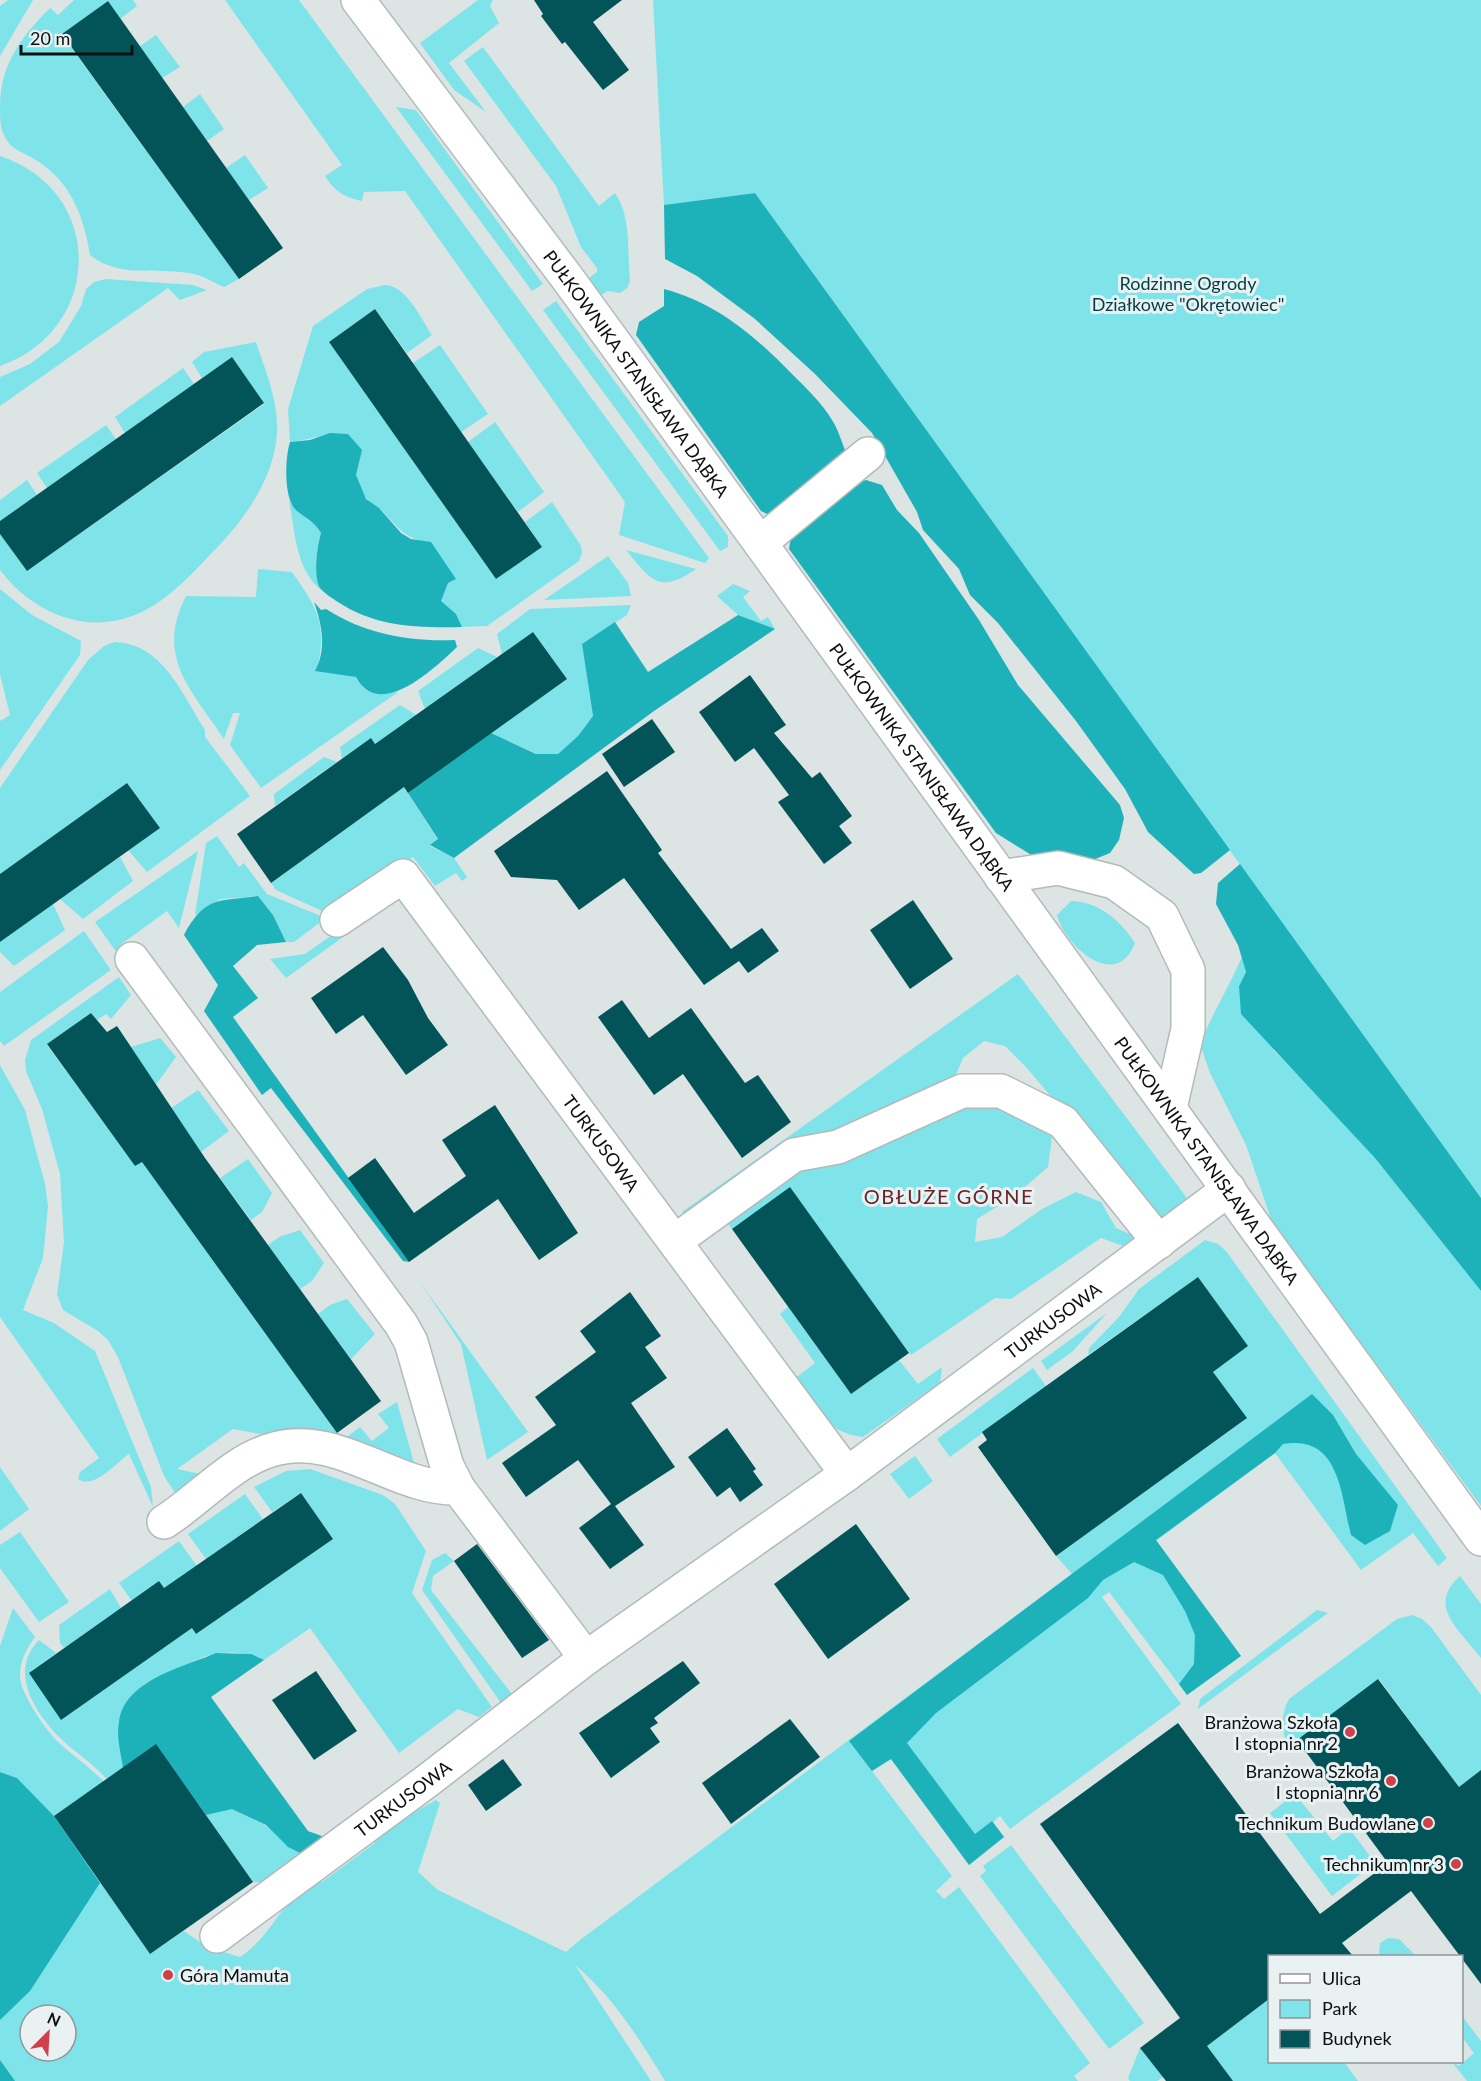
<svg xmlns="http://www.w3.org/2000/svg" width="1481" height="2081" font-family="Lato,sans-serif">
<rect width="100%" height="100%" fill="#dce4e4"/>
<g fill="#7fe4ea" fill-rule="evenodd">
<path d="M8,0H33L0,56V6Z"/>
<path d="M74,0H133L137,6L120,19L108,1L62,35L239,279L224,287C214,283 204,276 194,274C158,266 122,280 90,255C84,218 72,184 39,162C29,155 15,151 8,142C0,131 0,121 0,107C0,65 21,37 50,8L58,15Z"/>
<path d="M225,0H299L709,558L705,563L619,535L625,502L405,191L364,192L362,201C344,197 335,192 325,176L342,165Z"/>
<path d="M478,0H493L490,6L499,23L449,63L486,112L454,90L420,43Z"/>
<path d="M653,0H1481V1198L755,193L664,205Z"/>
<path d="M156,35L180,67L162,78L140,46Z"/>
<path d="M483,47L599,206L615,193C632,218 627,251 630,281L627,288L620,293L608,291L601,295L589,278L597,272V268L581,247L556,186L464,61Z"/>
<path d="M200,94L224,129L207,141L183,107Z"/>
<path d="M396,107L416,110L543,284L532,291Z"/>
<path d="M245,155L268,188L249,200L226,168Z"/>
<path d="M0,156C106,191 104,329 0,366Z"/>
<path d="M106,279L193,285L207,290L180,300L168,288L0,406V377L30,364L59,342L81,306L86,289L94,282Z"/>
<path d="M385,285C407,286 421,319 432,335L407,353L375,309L329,342L496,579L542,547L525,522L552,502L581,546L582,553L579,561L487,626L462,627L456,614L440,601L448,583L455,579L431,543C403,538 400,529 381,510C377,506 369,503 366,498C353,482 352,454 348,434C327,432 310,440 290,442L288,409L313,326L367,289Z"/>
<path d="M556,301L728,536V547L720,551L543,310Z"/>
<path d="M256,342C267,376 283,411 275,448C267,491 237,528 207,558C186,580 161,606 132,616C82,635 30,610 0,570V534L27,571L264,404L232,357L202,378L192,362L204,352Z"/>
<path d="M440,345L488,414L461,432L413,363Z"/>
<path d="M183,368L194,384L125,433L115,417Z"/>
<path d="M495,422L544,492L518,512L468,442Z"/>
<path d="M106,425L116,439L47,488L37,473Z"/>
<path d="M27,480L37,495L0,521V500Z"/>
<path d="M289,500C299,516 310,515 321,533C316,549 314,574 321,590C295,568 295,531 289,500Z"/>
<path d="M626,550L696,569C659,595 651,580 626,550Z"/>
<path d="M608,556L628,583L631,596L544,600Z"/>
<path d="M258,569L292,572C316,606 327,623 318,665L356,677C366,697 378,693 398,692L261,788L230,745L240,713H233L224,739C191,689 155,657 186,596L256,597Z"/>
<path d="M733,584L750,591L743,597L761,621L768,617L775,629L738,615L717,596Z"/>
<path d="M0,589L32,615L81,641L80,655L0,770V721L10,715L0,674Z"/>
<path d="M631,605L627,615L582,644L593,716L578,736L558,754H537L491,733L567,679L533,632L502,654L497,634L530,609Z"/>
<path d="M115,642C163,644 182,694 205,730V737L250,796L147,872L128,850L159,827L127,783L0,874V788L88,660L104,646Z"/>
<path d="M478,648L497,657L425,709L418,691Z"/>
<path d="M400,705L416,715L375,744L371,738L342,759L340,747Z"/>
<path d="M324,757L337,762L275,806L274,794Z"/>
<path d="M404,787L438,840L430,846L454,858L467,877L462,881L456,873L435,886L413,857L331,915L276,890L271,883Z"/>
<path d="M217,836L239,867L244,863L267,894L326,918L294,942H286L273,915L258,896L221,899L195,915L206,843Z"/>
<path d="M198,851L179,928L167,911L120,945L127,956L122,960L95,922Z"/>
<path d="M120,857L133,881L83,919L60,899Z"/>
<path d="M386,897L389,904L286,978L270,959L305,954Z"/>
<path d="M1071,901C1098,901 1121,921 1135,943C1116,992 1065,946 1057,915Z"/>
<path d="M53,904L65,930L14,966L0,952V942Z"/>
<path d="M84,931L111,970L4,1046L0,1041V992Z"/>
<path d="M1242,957L1246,972L1239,986L1274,1051L1320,1097L1375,1158L1481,1291V1506L1272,1222L1246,1145L1210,1073L1200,1044C1212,1014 1229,987 1242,957Z"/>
<path d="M1018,974L1187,1198L1168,1218L1156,1221L1026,1067L1005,1046L984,1041L963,1058L955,1077L689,1221L682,1212Z"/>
<path d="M119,977L131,995L111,1019L106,1014L97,1020L91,1013L47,1045L135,1166L142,1162L337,1433L330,1438L276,1437L233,1429L177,1469L205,1475L177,1496L164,1476L118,1357L108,1340L98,1331L63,1310L57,1295L64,1242L60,1174L42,1109L26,1071L25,1060L31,1040Z"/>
<path d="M160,1038L176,1057L158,1082L147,1090L121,1054L131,1047Z"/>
<path d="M0,1065L25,1110L45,1184L48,1206L43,1258L23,1310L54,1323L95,1351L151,1487L153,1507L129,1454C116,1463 94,1490 78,1479L80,1472L99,1458L0,1317Z"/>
<path d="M198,1090L229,1131L201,1152L186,1130L164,1113Z"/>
<path d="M994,1100L1029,1113L1052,1137L1048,1167L1013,1197L977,1219L975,1242L1002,1237L1042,1209L1076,1192L1101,1202L1116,1228L1142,1239L1129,1248L1101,1238L1011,1299L995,1298L911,1355L858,1283L732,1229L726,1221L795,1168L960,1102Z"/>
<path d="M248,1159L272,1193L262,1212L251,1220L220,1178Z"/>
<path d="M300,1230L324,1263L312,1281L300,1289L268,1245L279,1237Z"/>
<path d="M1205,1240L1218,1244L1226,1251L1447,1558L1438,1566L1413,1533L1361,1570L1275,1453L1156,1541L1241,1656L1187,1695L1109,1592L1102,1597L1181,1704L1010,1829L1000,1816L993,1822L1004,1837L969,1865L891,1759L872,1771L952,1876L936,1891L944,1899L959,1887L1090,2063L1074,2076L1078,2081H665C639,2038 614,1998 575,1965L651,2081H0V2019L99,1881L150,1954L184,1931L207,1947L240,1957C272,1936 285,1897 315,1874L322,1882L375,1843L371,1837L436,1800L440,1803L418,1872L438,1890L566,1952L580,1940L1072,1574L1056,1556L1246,1419L1213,1372L1248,1346L1198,1277L1088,1355L1089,1348L1119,1317L1139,1289ZM30,2015H66V2051H30Z"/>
<path d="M420,1282L528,1432L487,1460L461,1344Z"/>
<path d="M347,1299L375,1334L351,1359L318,1314L330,1305Z"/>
<path d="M788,1307L851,1394L880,1374V1371L899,1360L918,1384L942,1367L940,1383L863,1437C826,1433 814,1407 793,1380L815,1363L780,1314Z"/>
<path d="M1107,1313L1073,1351L1047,1370L1041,1361Z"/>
<path d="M1033,1368L1046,1386L950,1457L937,1439Z"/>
<path d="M397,1402L416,1470L339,1443L360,1427L372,1441L389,1428L378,1414Z"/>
<path d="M915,1456L933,1481L909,1499L890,1474Z"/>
<path d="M0,1467L29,1509L0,1531Z"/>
<path d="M310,1469L383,1495L395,1504L426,1551L412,1593L492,1707L479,1717L458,1709L399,1753L310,1628L264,1660C240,1649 210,1650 188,1665C178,1672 133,1752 123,1768L110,1783C95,1764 75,1753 58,1736C33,1710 9,1670 39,1640L56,1653L29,1673L62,1719L192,1628L196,1634L333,1539L301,1493L272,1512L254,1487L286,1471Z"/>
<path d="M245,1494L263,1519L206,1559L188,1534Z"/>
<path d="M20,1532L69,1602L39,1622L0,1568V1545Z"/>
<path d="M179,1541L197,1566L164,1588L132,1601L119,1583Z"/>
<path d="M445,1553L454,1561L433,1576L431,1590L512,1694L501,1703L422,1590L432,1560Z"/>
<path d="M1460,1576L1481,1604V1658C1460,1630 1426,1606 1460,1576Z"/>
<path d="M110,1589L121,1608L64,1648L60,1643L59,1625Z"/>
<path d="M13,1608L35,1637C27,1648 20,1660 20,1675C19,1691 44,1727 55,1739C71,1755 91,1767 107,1785L87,1793L54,1816L17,1778L0,1772V1646Z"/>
<path d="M1317,1610L1328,1613L1198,1709L1200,1699Z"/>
<path d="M1412,1615L1422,1619L1431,1627L1481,1695V1770L1459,1787L1379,1679L1298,1740L1300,1744L1291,1753C1282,1734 1279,1718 1289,1699L1397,1619Z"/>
<path d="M1295,1794L1333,1841L1349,1828L1375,1863L1332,1896L1270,1813Z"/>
<path d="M232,1808C243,1814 256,1819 266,1826C281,1837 288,1854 309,1852L268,1882H253L206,1815Z"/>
<path d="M1011,1845L1144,2023L1109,2049L980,1876L986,1871L983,1866Z"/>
<path d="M1388,1938L1399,1939L1416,1956H1379L1380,1943Z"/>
<path d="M1269,1999L1270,2062H1344L1358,2081H1233L1207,2046Z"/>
<path d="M1462,2016L1481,2041V2081H1467L1452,2062L1459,2066L1474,2053L1462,2037Z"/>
<path d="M1140,2048L1163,2077L1157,2081H1130L1128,2078Z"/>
</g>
<g fill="#1db2ba">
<path d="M755,193L1230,850L1201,873L1194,874L1148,832L1125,789L1076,721L998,623L970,595L959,569L923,530L917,512L872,433L815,374L755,319L697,276L665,259L664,205Z"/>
<path d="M664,289C717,303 755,336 793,375C807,389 822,403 832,420C838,429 841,440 845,450L839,468L769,515L761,511L636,335L639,322L664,306Z"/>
<path d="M330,433L348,434L362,450L356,475L366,499L379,508L401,533L411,539L431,542L456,579L448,583L441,601L456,614L462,627C419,628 375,627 338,602C332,598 324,593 320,588C313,576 317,546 321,533C314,521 307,519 297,511C283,500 285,457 290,442L310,440Z"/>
<path d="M866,480L882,485L897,510L919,533L979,620L1018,685L1120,805L1124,818L1119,840L1110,853L1088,862L1033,856L996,833L789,549L791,537L849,486Z"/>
<path d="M314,602L321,610L326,609C365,634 409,642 455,640L457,647C434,669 379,721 356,677L315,671C327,649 322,625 314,602Z"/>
<path d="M738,615L775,629L654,711L454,858L430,845L438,839L408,793L491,733L536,754H558L578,736L593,716L582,644L615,622L648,672Z"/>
<path d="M1240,864L1481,1198V1291L1375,1158L1241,1014L1239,986L1246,972L1238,945L1216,904L1218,883Z"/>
<path d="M258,896L273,915L286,942L257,945L233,966L258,998L233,1017L409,1262L403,1261L271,1088L262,1095L204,1011L218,985L184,935C206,895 218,902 258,896Z"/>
<path d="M1312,1394L1333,1415L1356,1454L1398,1505L1390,1531L1365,1545L1351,1535C1341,1495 1340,1434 1283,1444L1275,1453L1156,1540L1241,1656L1187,1695L1179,1684L1194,1664L1195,1635L1185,1611L1163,1575L1134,1562L1103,1580L1088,1598L936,1713L907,1743L975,1834L992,1821L1004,1837L969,1865L891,1759L872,1771L849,1741Z"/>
<path d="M216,1653L251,1654L264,1660L211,1697L308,1831L330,1839L309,1852L300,1853L288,1847L266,1825L232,1809L206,1815L156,1745L123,1768C121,1753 116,1737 119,1722C124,1680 184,1667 216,1653Z"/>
<path d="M0,1772L17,1778L54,1816L100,1883L30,1991L0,2020Z"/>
<path d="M0,2060L15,2081H0Z"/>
</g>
<g fill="#025458">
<path d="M534,0H622L593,22L629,70L603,90L565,42L562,44L541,16L543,14Z"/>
<path d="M108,1L283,248L239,279L62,34Z"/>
<path d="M375,309L542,547L496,579L329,342Z"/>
<path d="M232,357L264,403L27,571L0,534V521Z"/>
<path d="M533,632L567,679L408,793L404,787L271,883L237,834L371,738L375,744Z"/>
<path d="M750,675L786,725L774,733L812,778L820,772L852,816L839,826L852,843L824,864L778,802L789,795L754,748L735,762L699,712Z"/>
<path d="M652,719L675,752L624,787L602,754Z"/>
<path d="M607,771L662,850L658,853L731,949L762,928L779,951L748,973L739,961L704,985L624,878L579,910L557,880L511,877L494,851Z"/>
<path d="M127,783L160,828L0,942V874Z"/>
<path d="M913,900L953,959L910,989L870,930Z"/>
<path d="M383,947L408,980L428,1018L448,1045L406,1075L363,1015L336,1034L311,998Z"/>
<path d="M622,1000L649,1038L691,1008L745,1083L758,1075L791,1122L742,1158L683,1074L654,1095L598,1017Z"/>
<path d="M91,1013L107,1032L117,1026L205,1158L381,1401L337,1433L142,1162L135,1166L47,1044Z"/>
<path d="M495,1105L578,1233L539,1260L498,1199L409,1262L348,1178L375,1158L414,1213L466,1176L442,1140Z"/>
<path d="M790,1187L909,1353L851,1394L732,1229Z"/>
<path d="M1198,1277L1248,1346L1213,1372L1247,1418L1056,1556L978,1447L987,1440L982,1432Z"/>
<path d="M630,1292L661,1336L645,1347L667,1378L631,1403L675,1467L615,1506L644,1545L610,1569L579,1528L611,1504L578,1460L526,1497L502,1463L556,1425L535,1397L596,1352L580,1331Z"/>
<path d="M727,1428L756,1469L753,1471L763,1485L740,1502L730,1487L717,1497L688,1457Z"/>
<path d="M301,1493L333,1539L196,1634L192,1628L61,1720L29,1673L159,1581L164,1588Z"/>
<path d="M856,1524L910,1599L828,1659L774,1584Z"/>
<path d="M477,1544L549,1640L522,1658L454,1561Z"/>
<path d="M683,1661L700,1683L654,1718L658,1723L650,1728L660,1742L611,1778L579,1733Z"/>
<path d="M316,1671L357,1731L314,1760L272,1700Z"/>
<path d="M1378,1679L1459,1787L1481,1770V1984L1411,1891L1342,1943L1353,1956H1269V1999L1207,2046L1233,2081H1166L1140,2048L1180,2018L1040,1824L1178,1723L1320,1914L1388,1863L1297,1740Z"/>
<path d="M790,1719L820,1757L731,1824L702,1783Z"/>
<path d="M156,1744L253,1882L150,1954L54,1816Z"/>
<path d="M503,1759L522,1785L486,1811L468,1785Z"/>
</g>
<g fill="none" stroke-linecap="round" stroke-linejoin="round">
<g stroke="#b2babb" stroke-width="36">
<g id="minor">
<path id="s1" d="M358,0L568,279L760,543L1481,1539"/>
<path d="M760,543L868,454"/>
<path d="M1001,877L1058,868L1114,882L1162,916L1188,970V1029L1170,1108"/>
<path id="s2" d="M337,920L403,876L847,1474"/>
<path d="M132,959L401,1324L411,1342L447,1466L458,1488L586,1658"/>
<path d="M675,1241L794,1155L838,1147L962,1091H1001L1063,1122L1159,1242"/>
<path d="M164,1522C199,1500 231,1462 271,1450C337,1429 394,1490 458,1488"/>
<path id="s3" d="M217,1936L427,1781L586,1658L847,1474L1229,1189"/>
</g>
</g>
<use href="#minor" stroke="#fff" stroke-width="33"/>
</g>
<g fill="#d0404a" stroke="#e9f1f2" stroke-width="2">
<circle cx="1350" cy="1732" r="6"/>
<circle cx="1391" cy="1781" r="6"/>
<circle cx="1428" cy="1823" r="6"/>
<circle cx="1456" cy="1864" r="6"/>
<circle cx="168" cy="1975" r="6"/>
</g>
<g text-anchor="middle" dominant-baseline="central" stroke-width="6" stroke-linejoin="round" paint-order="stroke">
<g font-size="18" fill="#003e42" stroke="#e9f1f2">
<text x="1188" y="283">Rodzinne Ogrody<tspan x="1188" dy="21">Działkowe "Okrętowiec"</tspan></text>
</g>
<g font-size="18" fill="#0d1010" stroke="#e9f1f2">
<text stroke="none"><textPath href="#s1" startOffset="466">PUŁKOWNIKA STANISŁAWA DĄBKA</textPath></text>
<text stroke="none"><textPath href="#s1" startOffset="952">PUŁKOWNIKA STANISŁAWA DĄBKA</textPath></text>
<text stroke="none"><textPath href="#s2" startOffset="412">TURKUSOWA</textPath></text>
<text stroke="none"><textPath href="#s1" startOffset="1438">PUŁKOWNIKA STANISŁAWA DĄBKA</textPath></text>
<text stroke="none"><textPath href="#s3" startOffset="1038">TURKUSOWA</textPath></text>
<text stroke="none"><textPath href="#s3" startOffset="231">TURKUSOWA</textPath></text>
</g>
<g font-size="18" fill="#0d1010" stroke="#e9f1f2" text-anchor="end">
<text x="1338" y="1722">Branżowa Szkoła<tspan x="1338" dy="21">I stopnia nr 2</tspan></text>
<text x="1379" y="1771">Branżowa Szkoła<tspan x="1379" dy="21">I stopnia nr 6</tspan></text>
<text x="1416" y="1823">Technikum Budowlane</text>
<text x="1444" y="1864">Technikum nr 3</text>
<text x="180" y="1975" text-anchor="start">Góra Mamuta</text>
</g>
<g font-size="20" letter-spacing="1.5" fill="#692427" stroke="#e9f1f2">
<text x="949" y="1196">OBŁUŻE GÓRNE</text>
</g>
</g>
<rect x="1268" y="1955" width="195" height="108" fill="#e9f1f2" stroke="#919798" stroke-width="1.5"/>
<rect x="1280" y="1974" width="30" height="9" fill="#ffffff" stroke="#919798" stroke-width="1.5"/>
<text x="1322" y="1985" font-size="18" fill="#0d1010">Ulica</text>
<rect x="1280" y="2000" width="30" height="18" fill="#7fe4ea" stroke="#919798" stroke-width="1.5"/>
<text x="1322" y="2015" font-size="18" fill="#0d1010">Park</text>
<rect x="1280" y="2030" width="30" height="18" fill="#025458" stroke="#919798" stroke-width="1.5"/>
<text x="1322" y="2045" font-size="18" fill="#0d1010">Budynek</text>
<g transform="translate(48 2033) rotate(24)"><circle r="28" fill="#e9f1f2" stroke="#919798" stroke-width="1.5"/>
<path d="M0-4.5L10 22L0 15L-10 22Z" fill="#d0404a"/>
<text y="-9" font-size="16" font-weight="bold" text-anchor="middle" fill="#0d1010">N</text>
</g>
<path d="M21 45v9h111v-9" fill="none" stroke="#0d1010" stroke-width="3"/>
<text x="30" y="45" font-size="18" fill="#0d1010" stroke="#e9f1f2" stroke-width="4.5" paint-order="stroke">20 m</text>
</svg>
